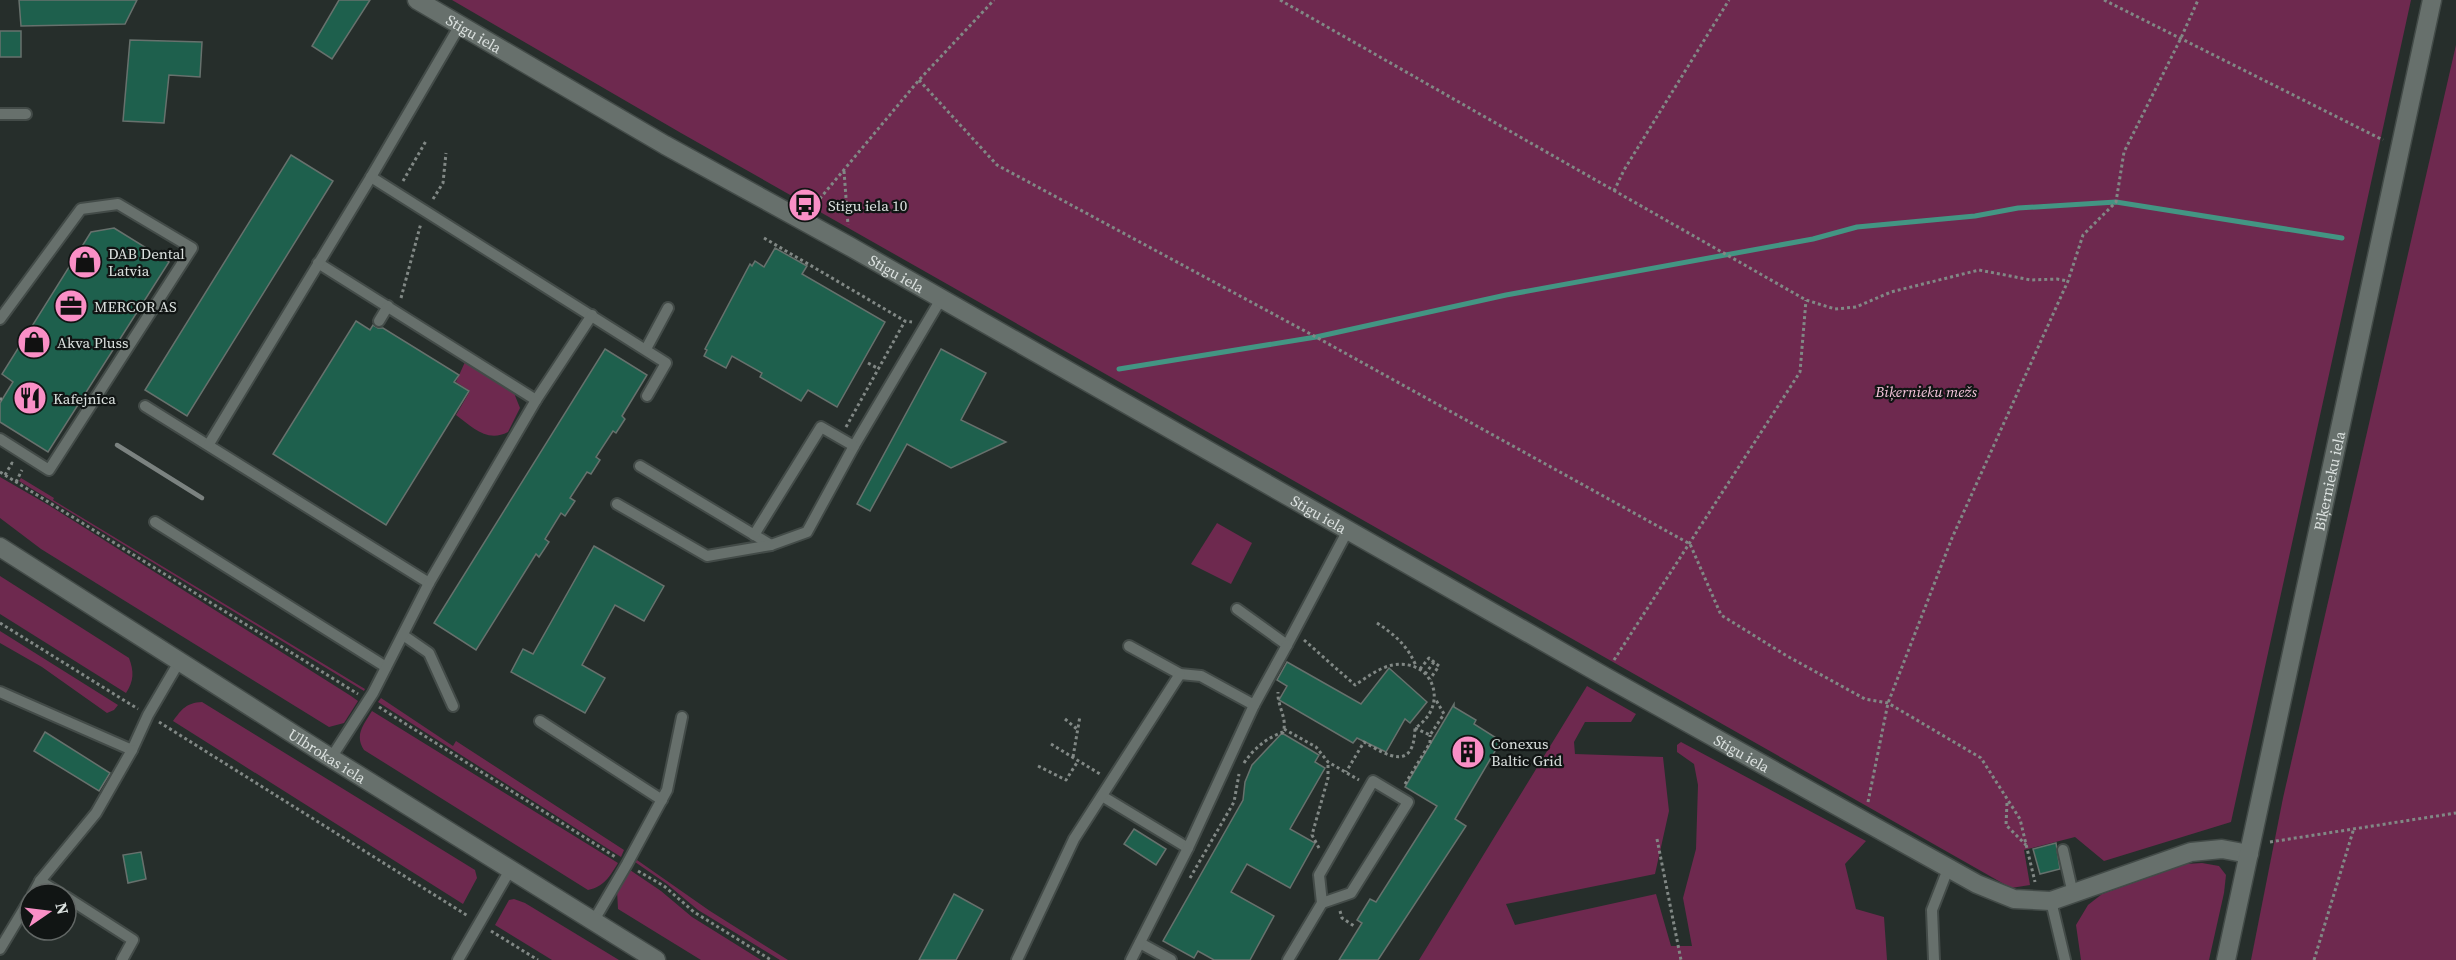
<svg xmlns="http://www.w3.org/2000/svg" width="2456" height="960" font-family="'Source Serif 4',serif">
<rect width="100%" height="100%" fill="#262e2b"/>
<g fill="#6e294f">
<path d="M452,0H2411L2231,822L2104,861L2075,837L2024,850L2030,885L2011,888L681,133Z"/>
<path d="M2456,45V960H2251L2283,798Z"/>
<path d="M465,362L514,393L520,408L508,432C487,443 472,427 456,415L470,391L456,382Z"/>
<path d="M0,477L50,506L351,696L358,701L344,723L329,727L41,549L0,518Z"/>
<path d="M21,478L54,498L53,500L365,689L364,691L19,481Z"/>
<path d="M1217,523L1252,543L1231,584L1191,564Z"/>
<path d="M0,576L129,658C134,671 134,681 126,693L0,614Z"/>
<path d="M0,631L118,705L114,710L107,713L42,667L0,643Z"/>
<path d="M1587,686L1636,714L1631,722H1585L1574,742L1575,754L1663,757L1669,811L1655,874L1506,904L1515,925L1656,894L1671,946H1692L1683,898L1696,849L1698,785L1694,764L1677,752V745L1681,742L1866,841L1845,864L1856,909L1884,917L1887,960H1419Z"/>
<path d="M381,698L453,746L456,741L624,850L621,857L378,702Z"/>
<path d="M202,702L475,870L477,878L463,904L173,721C182,709 186,703 202,702Z"/>
<path d="M372,711L618,863C610,876 604,887 588,890L364,750C354,735 364,724 372,711Z"/>
<path d="M637,860L710,911L788,960H780L698,910L667,884L635,862Z"/>
<path d="M2202,863L2219,866L2226,875L2224,893L2209,960H2081L2076,925L2088,905L2102,894L2186,864Z"/>
<path d="M630,870L661,891L692,917L761,960H701L618,909L617,890Z"/>
<path d="M514,899L525,903L619,960H552L495,925L509,900Z"/>
</g>
<g fill="none" stroke-linecap="round" stroke-linejoin="round">
<path stroke="#439583" stroke-width="5" d="M1119,369L1316,337L1506,295L1813,239L1857,227L1975,216L2018,208L2116,202L2342,238"/>
</g>
<g fill="#1e604d" stroke="#67716d" stroke-width="1.5">
<path d="M19,0H137L125,24L21,26Z"/>
<path d="M339,0H370L332,59L312,46Z"/>
<rect x="0" y="31" width="21" height="26"/>
<path d="M130,40L202,42L200,77L169,75L164,123L123,121Z"/>
<path d="M291,155L333,181L187,416L145,390Z"/>
<path d="M114,228L169,262L48,452L0,422V403L13,382L2,374L91,232Z"/>
<path d="M775,248L807,266L802,274L885,322L837,407L808,390L801,401L760,377L762,373L732,356L726,368L704,356L707,350L705,349L750,264L752,266L755,261L764,267Z"/>
<path d="M356,321L370,330L373,325L378,328H383L459,375L454,382L469,391L386,525L273,454Z"/>
<path d="M605,349L647,375L622,416L625,419L616,433L613,431L596,457L600,460L591,474L587,472L570,498L575,501L565,516L561,513L545,539L549,542L539,557L536,554L476,650L434,623Z"/>
<path d="M941,349L986,373L961,420L1006,442L951,468L907,444L870,511L857,504Z"/>
<path d="M594,546L664,586L644,621L615,605L582,665L605,678L585,713L511,672L523,649L533,654Z"/>
<path d="M1287,662L1361,704L1389,668L1427,702L1410,723L1405,719L1386,752L1357,738L1353,743L1279,700L1287,686L1277,680Z"/>
<path d="M1454,704V707L1476,720L1474,724L1501,741L1455,819L1466,826L1378,960H1339L1362,923L1357,920L1370,899L1376,902L1437,806L1405,787Z"/>
<path d="M45,732L110,773L99,791L34,751Z"/>
<path d="M1282,733L1319,755L1315,762L1325,768L1290,829L1315,843L1290,888L1247,864L1231,892L1274,916L1250,960H1214L1198,951L1194,958L1163,941L1243,800L1245,782L1252,765Z"/>
<path d="M1134,829L1166,849L1156,865L1124,844Z"/>
<path d="M2056,843L2060,869L2040,874L2033,849Z"/>
<path d="M141,852L146,879L128,883L123,855Z"/>
<path d="M954,894L983,910L956,960H919Z"/>
</g>
<g fill="none" stroke-linecap="round" stroke-linejoin="round">
<g stroke="#434b48" stroke-width="14">
<g id="service">
<path d="M0,114H26"/>
<path d="M371,177L666,363L647,396"/>
<path d="M318,263L536,400"/>
<path d="M0,319L81,209L118,204L192,248L49,470L0,439"/>
<path d="M379,321L388,306"/>
<path d="M646,349L668,308"/>
<path d="M145,406L429,583"/>
<path d="M209,444L371,177L460,25"/>
<path d="M640,466L771,545"/>
<path d="M617,504L707,556L771,545L807,532L854,446L941,299"/>
<path d="M155,522L386,667"/>
<path d="M754,535L821,427L854,446"/>
<path d="M1237,609L1287,645L1348,530"/>
<path d="M403,635L429,653L453,706"/>
<path d="M1129,646L1180,674L1201,676L1254,705"/>
<path d="M0,692L132,750L148,715L179,662"/>
<path d="M540,721L662,800"/>
<path d="M331,758L373,693L429,583L536,400L592,315"/>
<path d="M1102,796L1188,848"/>
<path d="M2063,850L2073,894"/>
<path d="M40,881L61,894"/>
<path d="M33,894L40,881L96,813L132,750"/>
<path d="M66,897L133,940L122,960"/>
<path d="M2051,901L2065,960"/>
<path d="M593,922L627,864L667,790L682,717"/>
<path d="M1140,943L1171,960"/>
<path d="M0,949L30,899"/>
<path d="M458,960L510,870"/>
<path d="M1017,960L1074,839L1180,674"/>
<path d="M1131,960L1188,848L1254,705L1287,645"/>
<path d="M1288,960L1322,903L1319,875L1373,781L1408,802L1351,893L1322,903"/>
<path d="M1934,960L1932,910L1948,869"/>
</g>
</g>
<g stroke="#434b48" stroke-width="21">
<g id="minor">
<path id="s1" d="M417,0L665,145L849,246L1604,676L1977,884L2014,899L2051,901L2191,852L2222,849L2249,854"/>
</g>
</g>
<g stroke="#434b48" stroke-width="21">
<g id="secondary">
<path id="s2" d="M0,547L331,758L656,960"/>
<path id="s3" d="M2226,960L2432,0"/>
</g>
</g>
<g stroke="#818885" stroke-width="3" stroke-dasharray="3 3" stroke-linecap="butt">
<path d="M1280,0L1806,300L1835,309L1856,307L1891,292L1979,270L2031,280L2057,279L2068,281"/>
<path d="M2104,0L2383,140"/>
<path d="M919,80L997,165L1316,337L1690,544L1721,615L1787,656L1865,699L1888,703L1981,758L2020,819L2035,882"/>
<path d="M844,171L848,225"/>
<path d="M403,181L426,141"/>
<path d="M1614,191L1624,170L1729,0"/>
<path d="M433,199L443,183L446,153"/>
<path d="M812,208L919,80L994,0"/>
<path d="M764,238L905,321L912,322"/>
<path d="M401,298L421,223"/>
<path d="M868,363L879,369"/>
<path d="M0,399H2"/>
<path d="M846,427L905,321"/>
<path d="M0,472L358,694"/>
<path d="M5,475L12,463L14,464"/>
<path d="M16,482L22,470"/>
<path d="M0,623L138,709"/>
<path d="M1377,623C1394,634 1408,646 1416,666"/>
<path d="M1304,640L1355,685C1366,678 1380,667 1393,665C1434,658 1450,706 1415,728C1414,772 1388,756 1364,742L1346,772"/>
<path d="M1614,660L1800,372L1806,300"/>
<path d="M1420,669L1429,658L1439,666L1430,679"/>
<path d="M1425,674L1434,662"/>
<path d="M379,707L617,858"/>
<path d="M1065,719L1078,730"/>
<path d="M159,722L468,916"/>
<path d="M1415,728L1430,735L1444,714L1436,700"/>
<path d="M1284,729L1316,747L1328,762L1359,780"/>
<path d="M1051,744L1100,774"/>
<path d="M1073,757L1080,716"/>
<path d="M1244,763C1254,748 1267,738 1283,732C1288,719 1277,706 1278,692"/>
<path d="M1038,766L1066,780L1078,761"/>
<path d="M1405,784L1430,743V735"/>
<path d="M1868,802L1888,703L1952,538L2068,281L2083,235L2116,202L2124,152L2181,38L2198,0"/>
<path d="M2007,803L2006,825L2026,845"/>
<path d="M1657,839L1681,960"/>
<path d="M2270,842L2456,813"/>
<path d="M1319,848L1312,835L1328,778V762"/>
<path d="M638,871L664,886L694,912L771,960"/>
<path d="M1190,878L1234,802L1239,774"/>
<path d="M1340,911L1342,918L1354,926"/>
<path d="M491,931L538,960"/>
<path d="M2314,960L2354,828"/>
</g>
<use href="#service" stroke="#67706c" stroke-width="10"/>
<use href="#minor" stroke="#67706c" stroke-width="18"/>
<use href="#secondary" stroke="#67706c" stroke-width="18"/>
<path stroke="#7b8280" stroke-width="4.5" d="M117,445L202,498"/>
</g>
<defs>
<g id="bus-disc" transform="scale(1.725)"><circle r="9.5" fill="#fa8fc6" stroke="#111514"/><path d="M-5-6H5V4H4V6H2V4H-2V6H-4V4H-5ZM-3.5-4V0h7V-4ZM-3.5 1.2v1.5H-2V1.2ZM2 1.2v1.5H3.5V1.2Z" fill="#111"/></g>
<g id="shop-disc" transform="scale(1.725)"><circle r="9.5" fill="#fa8fc6" stroke="#111514"/><path d="M-5-2.5h2.3a2.7 3.5 0 0 1 5.4 0H5L5.5 6h-11ZM-1.5-2.5h3a1.5 2.3 0 0 0-3 0Z" fill="#111"/></g>
<g id="office-disc" transform="scale(1.725)"><circle r="9.5" fill="#fa8fc6" stroke="#111514"/><path d="M-6-3h4V-5.5h4V-3h4V5H-6ZM-1-4.5V-3h2v-1.5ZM-6 0V1H6V0Z" fill="#111"/></g>
<g id="restaurant-disc" transform="scale(1.725)"><circle r="9.5" fill="#fa8fc6" stroke="#111514"/><path d="M-5-6h1v4h1v-4h1v4h1v-4h1v5L-1.5 .5V6h-2V.5L-5-1ZM5-6V6H3V1.5H1.5Q1.5-4 5-6Z" fill="#111"/></g>
<g id="building-disc" transform="scale(1.725)"><circle r="9.5" fill="#fa8fc6" stroke="#111514"/><path d="M-4-6H4V6H1V3H-1V6H-4ZM-2.5-4.3h1.7v1.8h-1.7ZM.8-4.3h1.7v1.8H.8ZM-2.5-1h1.7V.8h-1.7ZM.8-1h1.7V.8H.8Z" fill="#111"/></g>
</defs>
<g fill-rule="evenodd">
<use href="#bus-disc" x="805" y="205"/>
<use href="#shop-disc" x="85" y="262"/>
<use href="#office-disc" x="71" y="306"/>
<use href="#shop-disc" x="34" y="342"/>
<use href="#restaurant-disc" x="30" y="398"/>
<use href="#building-disc" x="1468" y="752"/>
</g>
<g text-anchor="middle" dominant-baseline="central" stroke-width="4.5" stroke-linejoin="round" paint-order="stroke">
<g font-size="15" fill="#dbe1df" stroke="#111514">
<text stroke="none"><textPath href="#s1" startOffset="66">Stigu iela</textPath></text>
<text stroke="none"><textPath href="#s1" startOffset="552">Stigu iela</textPath></text>
<text stroke="none"><textPath href="#s3" startOffset="490">Biķernieku iela</textPath></text>
<text stroke="none"><textPath href="#s1" startOffset="1038">Stigu iela</textPath></text>
<text stroke="none"><textPath href="#s1" startOffset="1524">Stigu iela</textPath></text>
<text stroke="none"><textPath href="#s2" startOffset="388">Ulbrokas iela</textPath></text>
</g>
<g font-size="15" fill="#dbe1df" stroke="#111514" text-anchor="start">
<text x="828" y="205">Stigu iela 10</text>
<text x="108" y="253">DAB Dental<tspan x="108" dy="17">Latvia</tspan></text>
<text x="94" y="306">MERCOR AS</text>
<text x="57" y="342">Akva Pluss</text>
<text x="53" y="398">Kafejnīca</text>
<text x="1491" y="743">Conexus<tspan x="1491" dy="17">Baltic Grid</tspan></text>
</g>
<g font-size="15" font-style="italic" fill="#f3c4da" stroke="#111514">
<text x="1926" y="391">Biķernieku mežs</text>
</g>
</g>
<g transform="translate(48 912) rotate(76)"><circle r="28" fill="#111514" stroke="#626765" stroke-width="1.5"/>
<path d="M0-4.5L10 22L0 15L-10 22Z" fill="#fa8fc6"/>
<text y="-9" font-size="16" font-weight="bold" text-anchor="middle" fill="#dbe1df">N</text>
</g>
</svg>
